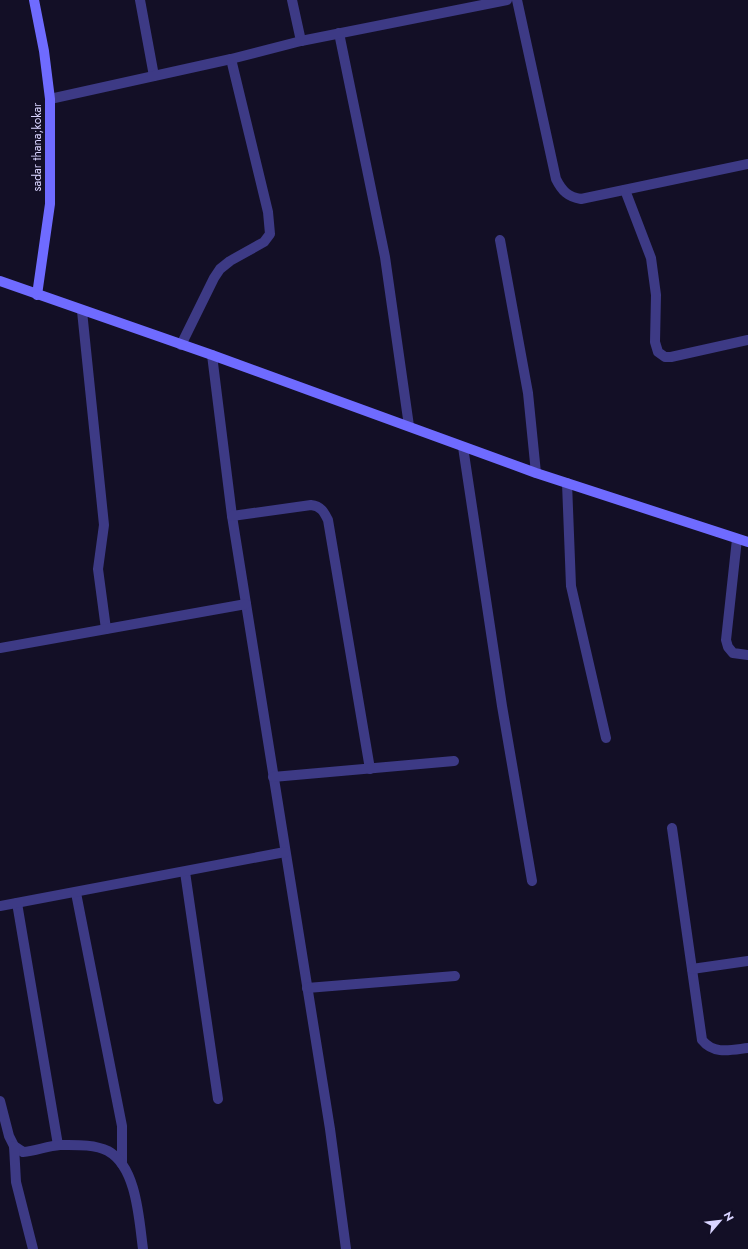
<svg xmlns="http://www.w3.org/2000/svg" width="748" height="1249" font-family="Jost,sans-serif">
<rect width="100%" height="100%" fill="#130f26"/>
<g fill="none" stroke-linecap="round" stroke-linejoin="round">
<g stroke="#3d3a85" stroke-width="10">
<path d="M181,345L214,278L220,269L230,261L264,242L270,234L268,212L231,59"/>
<path d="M737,539L726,640L728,647L733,653L748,655"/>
</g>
<g stroke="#3d3a85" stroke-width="10">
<path d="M140,0L154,76"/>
<path d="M292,0L301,41"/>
<path d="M517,0L556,179C562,191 568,197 581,199L748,164"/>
<path d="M339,33L385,257L409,426"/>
<path d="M50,99L231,59L301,41L507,0"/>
<path d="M625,190L651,258L656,295L655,342L658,352L665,357H671L748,340"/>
<path d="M500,240L528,393L536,473"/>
<path d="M82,311L104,525L98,569L106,629"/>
<path d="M212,355L232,516L330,1129L346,1249"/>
<path d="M463,447L502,706L532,881"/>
<path d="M567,483L571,586L606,738"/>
<path d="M232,516L311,505C321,506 324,512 328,520L370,769"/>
<path d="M0,648L246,604"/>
<path d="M273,777L454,761"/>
<path d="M672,828L702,1040C714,1055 731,1050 748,1048"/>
<path d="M185,872L218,1099"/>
<path d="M76,893L122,1126V1164"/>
<path d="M17,903L58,1145"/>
<path d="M0,906L285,852"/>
<path d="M692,969L748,961"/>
<path d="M307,988L455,976"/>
<path d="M0,1101L9,1136L14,1146L23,1152C36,1151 47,1146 60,1145C75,1145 94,1144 108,1151C137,1167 139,1220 143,1249"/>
<path d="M14,1146L16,1182L33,1249"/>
</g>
<g stroke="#6f6bff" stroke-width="10">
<path d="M34,0L44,51L50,99V204L37,295"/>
<path d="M0,281L212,355L536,473L748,542"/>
</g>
</g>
<g text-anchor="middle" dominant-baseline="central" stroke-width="3" stroke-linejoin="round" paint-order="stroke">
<g font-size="12" fill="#d9d4ff" stroke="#130f26">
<text transform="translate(37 147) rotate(-90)">sadar thana;kokar</text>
</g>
</g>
<g transform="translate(720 1221) rotate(62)" stroke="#130f26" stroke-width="3" paint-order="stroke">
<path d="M0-3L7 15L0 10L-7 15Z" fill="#d9d4ff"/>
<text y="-6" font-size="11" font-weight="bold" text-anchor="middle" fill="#d9d4ff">N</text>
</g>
</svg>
